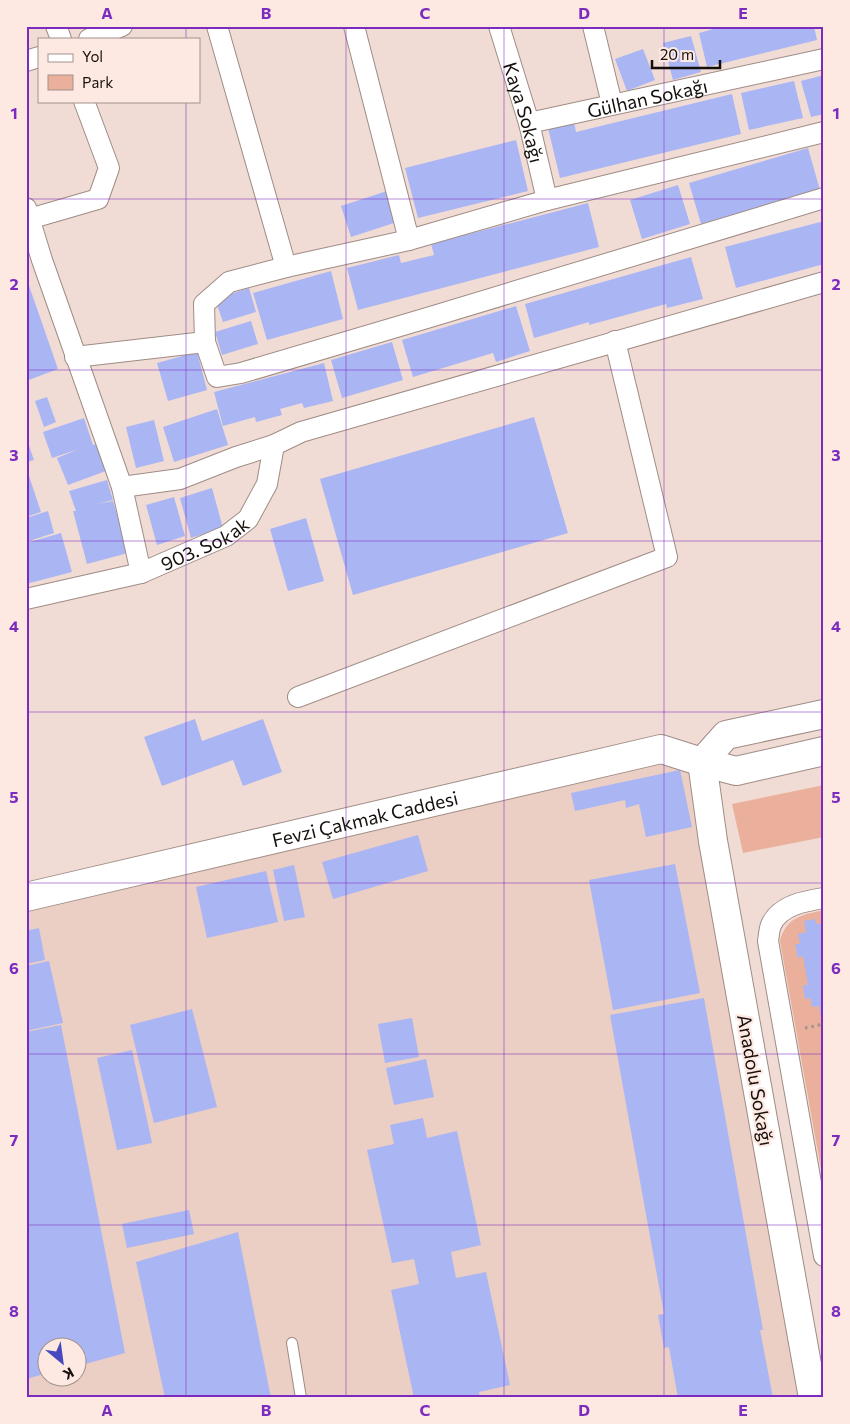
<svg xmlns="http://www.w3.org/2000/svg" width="850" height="1424" font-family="Commissioner,sans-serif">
<rect width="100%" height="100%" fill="#f1dcd5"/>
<path fill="#ebcec4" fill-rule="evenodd" d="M661,749L702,762L802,1398H26V897ZM48,1346H78V1376H48Z"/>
<g fill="#eab09c">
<path d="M824,785V837L743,853L732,804Z"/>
<path d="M824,910V1186L780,941C786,917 802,915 824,910Z"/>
</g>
<g fill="#aab5f4">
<path d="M724,26H814L817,40L707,67L699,33Z"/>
<path d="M691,36L701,72L673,80L663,43Z"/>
<path d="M643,49L655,80L627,91L615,59Z"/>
<path d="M824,75V114L811,117L801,81Z"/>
<path d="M794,81L803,118L749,130L741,93Z"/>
<path d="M732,94L741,134L560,178L548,128L574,122L576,132Z"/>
<path d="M516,140L528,191L418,218L405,168Z"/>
<path d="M808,148L820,190L701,224L689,183Z"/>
<path d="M678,185L690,224L642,239L630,200Z"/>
<path d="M387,191L397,222L351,237L341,206Z"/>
<path d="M588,203L599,247L358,310L347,268L399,255L401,263L434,255L431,244Z"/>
<path d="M824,221V264L736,288L725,247Z"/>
<path d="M691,257L703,299L667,308L666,304L589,325V322L534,338L525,304Z"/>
<path d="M331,271L343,319L267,340L253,293Z"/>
<path d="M26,277L58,369L26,381Z"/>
<path d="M249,288L256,312L223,322L215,299Z"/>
<path d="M516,306L530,351L496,362L493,353L413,377L402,340Z"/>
<path d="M251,321L258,344L222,355L215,332Z"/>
<path d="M392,342L403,380L342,398L331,360Z"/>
<path d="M197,352L207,390L168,401L157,363Z"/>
<path d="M324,363L333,401L304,408L302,403L280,409L282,415L256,422L255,417L223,426L214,392Z"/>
<path d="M47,397L56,422L44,427L35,401Z"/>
<path d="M217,409L228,445L174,462L163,427Z"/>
<path d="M534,417L568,533L353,595L320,479Z"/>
<path d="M84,418L93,445L96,444L106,471L68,485L57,458L79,449L52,458L43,432Z"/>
<path d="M154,420L164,461L136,468L126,427Z"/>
<path d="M26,437L34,460L26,462Z"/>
<path d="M26,467L41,512L26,517Z"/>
<path d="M107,480L113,500L97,504L113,501L128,553L87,564L73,511H76L69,491Z"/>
<path d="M212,488L223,528L191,538L180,498Z"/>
<path d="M174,497L185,536L157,545L146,505Z"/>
<path d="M48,511L54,533L26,542V518Z"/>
<path d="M306,518L324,581L288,591L270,529Z"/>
<path d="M61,533L72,572L26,584V543Z"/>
<path d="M195,719L202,741L263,719L282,772L243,786L233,760L162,786L144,737Z"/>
<path d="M680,770L692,827L646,837L639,804L626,808L625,800L575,811L571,793Z"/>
<path d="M418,835L428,871L333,899L322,862Z"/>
<path d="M675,864L700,993L613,1010L589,880Z"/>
<path d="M294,865L305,917L284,921L273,870Z"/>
<path d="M266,871L278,922L207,938L196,887Z"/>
<path d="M815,919L816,924L824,923V1018H821L819,1006L812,1007L810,998L805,999L803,985H808L803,956L798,958L795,944H800L798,934L806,932L804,921Z"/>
<path d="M39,928L45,960L26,964V931Z"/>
<path d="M49,961L63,1023L26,1031V966Z"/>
<path d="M704,998L763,1330H760L773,1398H678L669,1347L664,1348L658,1315L664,1314L610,1015Z"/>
<path d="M192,1009L217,1107L154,1123L130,1025Z"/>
<path d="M412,1018L419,1057L385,1063L378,1024Z"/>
<path d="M61,1025L125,1353L78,1366V1346H48V1373L26,1379V1032Z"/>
<path d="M132,1050L152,1143L117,1150L97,1058Z"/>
<path d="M426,1059L434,1097L394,1105L386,1068Z"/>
<path d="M423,1118L427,1138L457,1131L481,1245L451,1252L456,1278L486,1272L510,1385L479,1392L480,1398H414L391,1290L419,1284L414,1259L392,1263L367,1150L394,1144L390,1125Z"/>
<path d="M189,1210L194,1234L127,1248L122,1224Z"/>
<path d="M238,1232L271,1398H165L136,1262Z"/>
</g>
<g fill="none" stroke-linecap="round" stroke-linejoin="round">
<g stroke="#9f8c85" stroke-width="12">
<path id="lane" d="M292,1343L301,1398"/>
</g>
<g stroke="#9f8c85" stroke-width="22">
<g id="street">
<path d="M56,26L61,39"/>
<path d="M217,26L286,267"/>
<path d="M354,26L409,240"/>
<path id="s1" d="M499,26L529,123L547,200"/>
<path d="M593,26L612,104"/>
<path d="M89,39L122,26"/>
<path d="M26,61L39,57"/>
<path id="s2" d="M529,123L824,59"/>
<path d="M824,132L547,200L409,240L286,267L229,282L204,304L205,342L217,377L241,373L427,318L824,198"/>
<path d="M26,208L42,260L122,487L141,573"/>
<path d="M29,219L98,199L109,168L84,101"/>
<path d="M75,357L205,342"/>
<path d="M122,487L180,479L236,457L274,445L301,432L824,282"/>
<path id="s3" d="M26,599L141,573L226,536L248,519L267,484L274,445"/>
<path d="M298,697L667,557L615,341"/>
<path d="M824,898C805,901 780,905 771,925C769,930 769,936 768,941L824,1256"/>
</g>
</g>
<g stroke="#9f8c85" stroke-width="30">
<g id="secondary">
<path id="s4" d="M26,897L661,749L702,762L736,771L824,751"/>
<path d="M813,1398L713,841L702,762L726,735L824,714"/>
</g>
</g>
<path stroke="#a0918b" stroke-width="3" stroke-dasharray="2.5 4" stroke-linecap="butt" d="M805,1028L824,1024"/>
<use href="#lane" stroke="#fff" stroke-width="10"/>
<use href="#street" stroke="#fff" stroke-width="20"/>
<use href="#secondary" stroke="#fff" stroke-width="28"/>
</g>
<path fill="none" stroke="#7b2cbf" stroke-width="1" stroke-opacity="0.55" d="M186,26V39M346,26V1398M504,26V1398M664,26V1398M186,101V1398M26,199H824M26,370H824M26,541H824M26,712H824M26,883H824M26,1054H824M26,1225H824"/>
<g text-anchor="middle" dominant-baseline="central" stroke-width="4.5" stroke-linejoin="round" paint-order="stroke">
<g font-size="19" fill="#150f0c" stroke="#fee9e2">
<text stroke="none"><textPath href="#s2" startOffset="121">Gülhan Sokağı</textPath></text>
<text stroke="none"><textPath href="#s1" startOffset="90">Kaya Sokağı</textPath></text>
<text stroke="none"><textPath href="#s3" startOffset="188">903. Sokak</textPath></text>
<text stroke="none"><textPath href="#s4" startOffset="348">Fevzi Çakmak Caddesi</textPath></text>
<text transform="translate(756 1080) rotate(80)">Anadolu Sokağı</text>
</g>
</g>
<rect width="850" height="1424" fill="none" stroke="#fee9e2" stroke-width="55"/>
<rect x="38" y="38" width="162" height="65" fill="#fee9e2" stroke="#a1928c"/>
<rect x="48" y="54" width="25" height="8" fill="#ffffff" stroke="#a1928c"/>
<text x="82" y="62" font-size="15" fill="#150f0c">Yol</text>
<rect x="48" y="75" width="25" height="15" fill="#eab09c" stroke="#a1928c"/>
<text x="82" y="88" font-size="15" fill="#150f0c">Park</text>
<g transform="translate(62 1362) rotate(151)"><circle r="24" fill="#fee9e2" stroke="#a1928c"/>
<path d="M0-4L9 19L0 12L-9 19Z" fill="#4849bf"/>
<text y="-8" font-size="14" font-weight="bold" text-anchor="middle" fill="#150f0c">K</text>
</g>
<path d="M652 60v8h68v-8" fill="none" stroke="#150f0c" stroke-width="2.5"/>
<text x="660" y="60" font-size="15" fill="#150f0c" stroke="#fee9e2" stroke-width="4" paint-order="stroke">20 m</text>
<rect x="28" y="28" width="794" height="1368" fill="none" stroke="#7b2cbf" stroke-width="2"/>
<g font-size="16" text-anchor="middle" font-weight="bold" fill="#7b2cbf">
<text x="107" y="19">A</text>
<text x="266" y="19">B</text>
<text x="425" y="19">C</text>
<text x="584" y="19">D</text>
<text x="743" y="19">E</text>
<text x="14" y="119">1</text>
<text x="836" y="119">1</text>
<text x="14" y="290">2</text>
<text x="836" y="290">2</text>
<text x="14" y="461">3</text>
<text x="836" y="461">3</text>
<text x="14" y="632">4</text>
<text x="836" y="632">4</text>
<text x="14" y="803">5</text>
<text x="836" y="803">5</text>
<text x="14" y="974">6</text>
<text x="836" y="974">6</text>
<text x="14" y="1146">7</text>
<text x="836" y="1146">7</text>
<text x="14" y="1317">8</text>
<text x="836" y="1317">8</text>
<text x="107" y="1416">A</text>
<text x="266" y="1416">B</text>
<text x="425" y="1416">C</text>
<text x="584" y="1416">D</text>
<text x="743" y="1416">E</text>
</g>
</svg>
